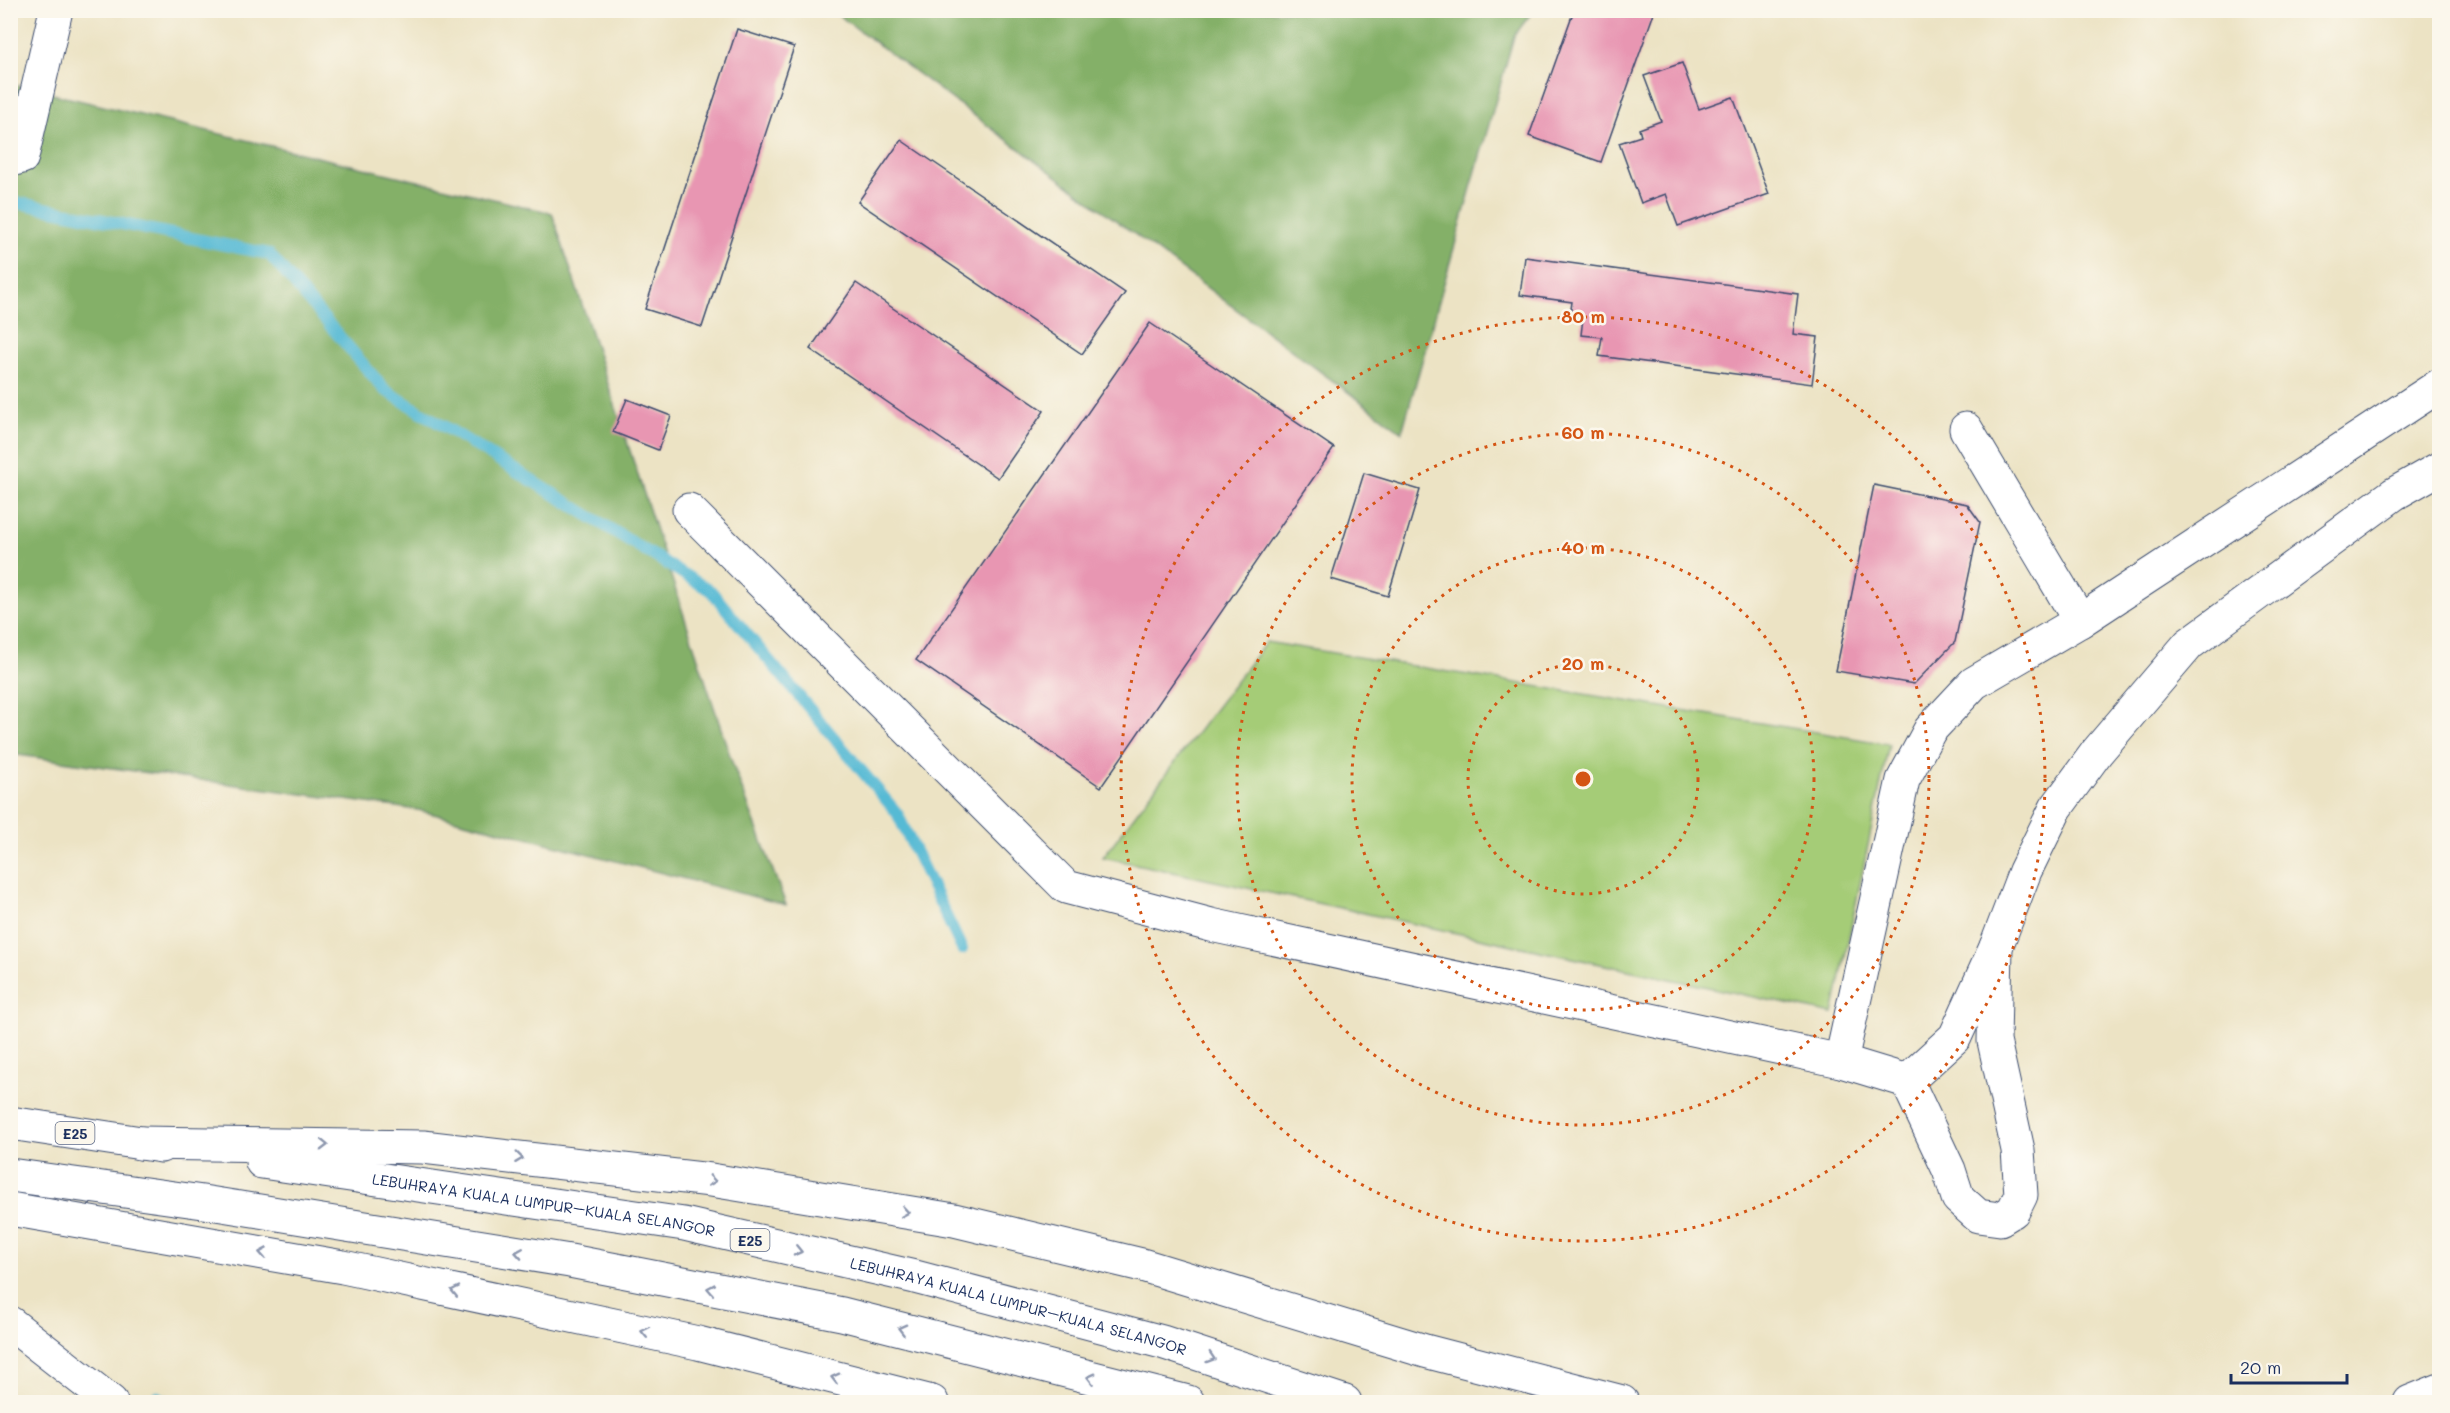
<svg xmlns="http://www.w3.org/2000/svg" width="2450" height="1413" font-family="Mali,sans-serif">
<rect width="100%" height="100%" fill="#fbf7ec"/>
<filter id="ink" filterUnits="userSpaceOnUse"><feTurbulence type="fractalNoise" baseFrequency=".0167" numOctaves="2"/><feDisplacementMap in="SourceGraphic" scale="12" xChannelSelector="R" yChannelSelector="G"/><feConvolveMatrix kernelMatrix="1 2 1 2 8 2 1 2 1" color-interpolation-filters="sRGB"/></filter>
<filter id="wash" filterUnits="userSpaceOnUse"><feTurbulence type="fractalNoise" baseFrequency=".008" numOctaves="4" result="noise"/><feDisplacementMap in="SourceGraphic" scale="24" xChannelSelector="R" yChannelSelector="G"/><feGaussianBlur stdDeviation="1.35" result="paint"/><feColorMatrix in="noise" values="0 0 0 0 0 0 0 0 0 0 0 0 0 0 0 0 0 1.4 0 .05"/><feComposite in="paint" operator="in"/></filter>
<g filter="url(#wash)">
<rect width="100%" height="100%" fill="#ece3c4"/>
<path fill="#a5cc77" stroke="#607e6a" stroke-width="1.5" d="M1266,642L1889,744L1833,1014L1103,857Z"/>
<g fill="#84b068" stroke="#507063" stroke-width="1.5">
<path d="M833,11H1533L1514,36L1402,432Z"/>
<path d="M11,84L552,213L733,765L786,905L418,810L11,754Z"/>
</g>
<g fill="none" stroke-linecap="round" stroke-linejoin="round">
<g stroke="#56bad4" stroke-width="12">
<path d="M10,201L269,254L385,390L711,591L897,813L962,949"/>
<path d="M158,1397L167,1402"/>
</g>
</g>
<g id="blocks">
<g fill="#e896b2">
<path d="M1574,10H1655L1601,162L1529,136Z"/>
<path d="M737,29L794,47L702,327L645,309Z"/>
<path d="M1682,63L1699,109L1733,97L1769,194L1678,226L1666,194L1641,203L1619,143L1641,136L1639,129L1661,121L1644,76Z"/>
<path d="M901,140L1125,293L1082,354L858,202Z"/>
<path d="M1525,257L1798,294L1793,334L1818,337L1812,384L1599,356L1602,337L1581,335L1583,318L1570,316L1572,302L1520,295Z"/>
<path d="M856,283L1044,411L998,478L810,349Z"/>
<path d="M1150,323L1334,448L1101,787L916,660Z"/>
<path d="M627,399L671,416L658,450L613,432Z"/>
<path d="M1364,473L1420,490L1388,596L1331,579Z"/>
<path d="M1874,485L1967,504L1980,522L1955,642L1914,684L1836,671Z"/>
</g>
</g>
</g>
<g filter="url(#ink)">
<use href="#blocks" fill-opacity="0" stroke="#3a4a6d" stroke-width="1.5"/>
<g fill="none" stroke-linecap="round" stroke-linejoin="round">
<g stroke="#3a4a6d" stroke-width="35">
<g id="minor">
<path d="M10,160L22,157L56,10"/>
<path d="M689,510L1066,887L1211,925L1841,1061L1907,1081L1955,1037L1996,947"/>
<path d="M2080,621L2440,385"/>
<path d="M1841,1061L1903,780L1930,730L1974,683L2080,621L1966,429"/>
<path d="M1907,1081L1949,1170L1958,1198L1978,1216L2000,1219L2013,1211L2021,1195L2018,1150L1994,1041L1996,947L2025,871L2056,808L2097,752L2189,644L2394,494L2440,468"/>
<path d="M10,1323L111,1402"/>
</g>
</g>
<g stroke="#3a4a6d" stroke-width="35">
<g id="highway">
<path d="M10,1123L161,1146"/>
<path d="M140,1143L423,1147L711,1180L954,1220L1142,1265L1425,1351L1622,1402"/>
<path id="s1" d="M262,1162L684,1224L915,1277L1162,1342L1345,1402"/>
<path d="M10,1175L203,1202L570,1261L842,1314L1188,1402"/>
<path d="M10,1209L343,1267L698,1343L932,1402"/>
<path d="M2410,1402L2440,1390"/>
</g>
</g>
<use href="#minor" stroke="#fff" stroke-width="33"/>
<use href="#highway" stroke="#fff" stroke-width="33"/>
</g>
<defs><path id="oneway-chevron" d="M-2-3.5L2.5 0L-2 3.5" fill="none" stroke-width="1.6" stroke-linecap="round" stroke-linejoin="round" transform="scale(1.5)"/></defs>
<g stroke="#8d97ae">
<use href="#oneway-chevron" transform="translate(324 1145) rotate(1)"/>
<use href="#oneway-chevron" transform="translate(519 1158) rotate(7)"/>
<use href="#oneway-chevron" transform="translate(712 1181) rotate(8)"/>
<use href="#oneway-chevron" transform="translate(905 1212) rotate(9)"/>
<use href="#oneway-chevron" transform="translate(798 1251) rotate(13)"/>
<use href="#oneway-chevron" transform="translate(263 1253) rotate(-170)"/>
<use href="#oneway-chevron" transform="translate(519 1253) rotate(-171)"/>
<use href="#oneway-chevron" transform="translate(711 1289) rotate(-169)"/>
<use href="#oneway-chevron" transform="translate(455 1291) rotate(-168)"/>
<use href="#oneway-chevron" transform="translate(902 1329) rotate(-166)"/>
<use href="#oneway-chevron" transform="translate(645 1332) rotate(-168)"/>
<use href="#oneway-chevron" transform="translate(1211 1358) rotate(18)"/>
<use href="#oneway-chevron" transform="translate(835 1378) rotate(-166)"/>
<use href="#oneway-chevron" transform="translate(1091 1378) rotate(-166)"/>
</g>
</g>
<g fill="none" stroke="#d45514" stroke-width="3" stroke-dasharray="3 6">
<circle cx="1583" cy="779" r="115"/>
<circle cx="1583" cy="779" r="231"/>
<circle cx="1583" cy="779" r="346"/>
<circle cx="1583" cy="779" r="462"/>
</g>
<g text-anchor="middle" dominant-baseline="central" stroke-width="5" stroke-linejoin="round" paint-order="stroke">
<g fill="#fbf7ec" stroke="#5e6b89" stroke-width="1.5">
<rect x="55.5" y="1122" width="39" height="22" rx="4.5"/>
<rect x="730.5" y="1229" width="39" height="22" rx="4.5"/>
</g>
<g font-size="14" font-weight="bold" fill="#1b2f5e">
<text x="75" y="1133">E25</text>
<text x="750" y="1240">E25</text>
</g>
<g font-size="15" fill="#1b2f5e" stroke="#fbf7ec">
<text stroke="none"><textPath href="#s1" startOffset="285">LEBUHRAYA KUALA LUMPUR–KUALA SELANGOR</textPath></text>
<text stroke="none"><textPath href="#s1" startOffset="771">LEBUHRAYA KUALA LUMPUR–KUALA SELANGOR</textPath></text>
</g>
</g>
<circle cx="1583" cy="779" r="9" fill="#d45514" stroke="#fbf7ec" stroke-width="3"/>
<g font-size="18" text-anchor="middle" font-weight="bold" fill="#d45514" stroke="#fbf7ec" stroke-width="5" stroke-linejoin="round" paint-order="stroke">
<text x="1583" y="323">80 m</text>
<text x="1583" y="439">60 m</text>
<text x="1583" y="554">40 m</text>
<text x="1583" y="670">20 m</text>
</g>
<rect width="2450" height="1413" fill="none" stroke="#fbf7ec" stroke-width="36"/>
<path d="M2231 1374v9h116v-9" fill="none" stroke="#1b2f5e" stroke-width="3"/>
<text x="2240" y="1374" font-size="18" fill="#1b2f5e" stroke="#fbf7ec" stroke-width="4.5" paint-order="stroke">20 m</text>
</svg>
